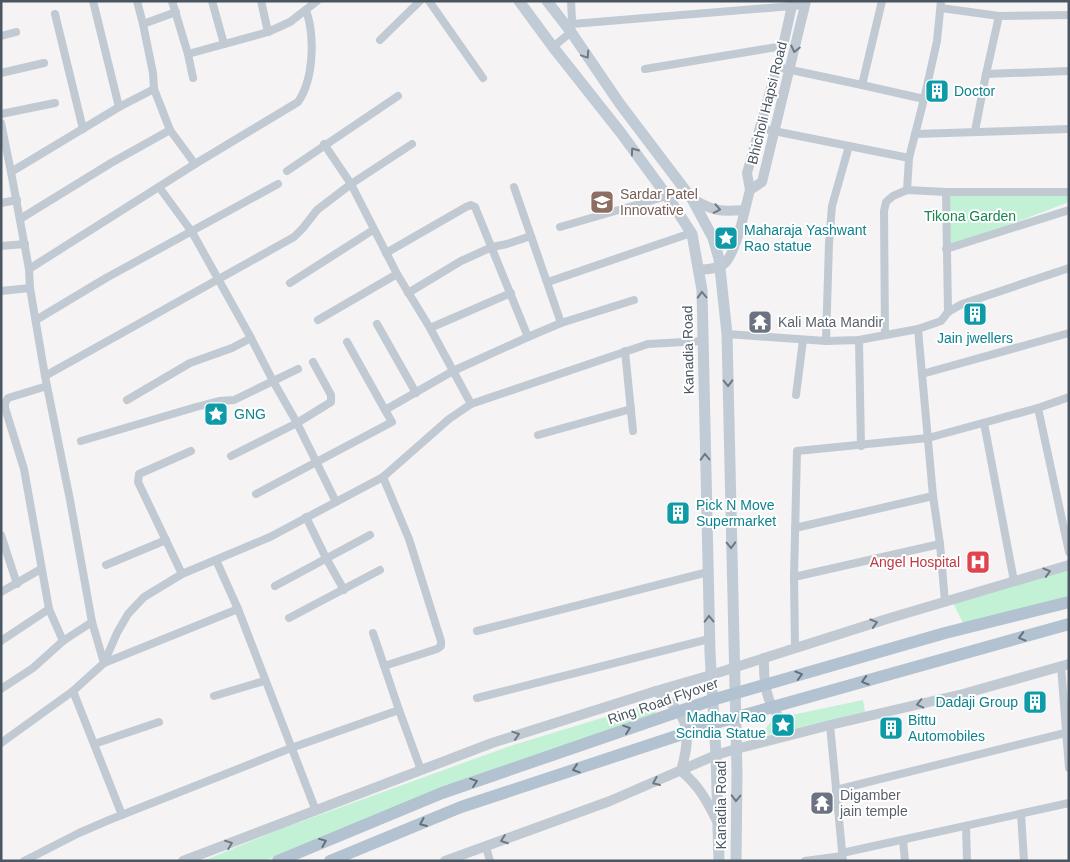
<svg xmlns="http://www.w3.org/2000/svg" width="1070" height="862" font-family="Arial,sans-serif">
<rect width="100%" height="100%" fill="#f5f3f3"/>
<g fill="#c3f1d5">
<path d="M946,192H1069V202L949,248Z"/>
<path d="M1069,561V604L968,633L951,599Z"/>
<path d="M863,700L865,712L759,737L773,719Z"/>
<path d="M654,702L656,715L581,745L263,861H203L278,830L510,746Z"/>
</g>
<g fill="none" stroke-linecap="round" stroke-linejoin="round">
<g stroke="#c1cad2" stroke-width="8">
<path d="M93,1L119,107"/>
<path d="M137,1L143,24L153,73L154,89L170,130"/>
<path d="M172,1L188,54L193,78"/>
<path d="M212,1L224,44"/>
<path d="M261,1L268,32"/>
<path d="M429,1L483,78"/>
<path d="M941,8L999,16L1069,15"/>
<path d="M55,14L83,129"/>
<path d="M999,16L986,74L1069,71"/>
<path d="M143,24L176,12"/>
<path d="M572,24L805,5"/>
<path d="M1,36L16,32"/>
<path d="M380,40L420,1"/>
<path d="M553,47L571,32L572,20L571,1"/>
<path d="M188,54L268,32L290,22L317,1"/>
<path d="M777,67L862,85L882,1"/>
<path d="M645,69L783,46"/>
<path d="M1,73L44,63"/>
<path d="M862,85L924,99"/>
<path d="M154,89L119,107L11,172L29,269L30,288L45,376L70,500L92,622L104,663L238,609"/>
<path d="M1,114L55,103"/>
<path d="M1,123L11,172"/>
<path d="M759,128L909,158L907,190L946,192H1069"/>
<path d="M975,131L986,74"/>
<path d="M915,134L1069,129"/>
<path d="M909,158L924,99L937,41L941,1"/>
<path d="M287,171L398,96"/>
<path d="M159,187L192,232L251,338L273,381L297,423L336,502"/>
<path d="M514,187L561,323"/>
<path d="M946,192L948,312"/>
<path d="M1,203L17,200"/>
<path d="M20,219L111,163L170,130L195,164"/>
<path d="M560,227L667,196"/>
<path d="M1,246L25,244"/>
<path d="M946,249L1069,210"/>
<path d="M386,253L466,207L471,205L475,207L528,337"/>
<path d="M29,269L195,164L298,102C314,79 315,36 306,10"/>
<path d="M397,274L430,328L471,404"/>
<path d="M548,282L691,233"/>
<path d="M290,283L373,230"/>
<path d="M1,291L30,288"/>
<path d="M408,293L461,261L492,247L507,244L531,236"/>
<path d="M36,320L106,278L278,184"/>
<path d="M318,320L397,274L351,184L324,144"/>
<path d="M377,324L416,393"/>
<path d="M430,328L511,293"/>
<path d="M918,329L922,374"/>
<path d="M727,334L826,341L859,340L918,329L941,321L948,312L962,304L1069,268"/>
<path d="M885,335L884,211L886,202L893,196L907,190"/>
<path d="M859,340L861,446"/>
<path d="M826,341L829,243L832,206L849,146"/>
<path d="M347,342L385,410L453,371L528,337L561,323L634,300"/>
<path d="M625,351L633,431"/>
<path d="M45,376L294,237L303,228L317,210L351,184L412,144"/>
<path d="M796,395L803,340"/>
<path d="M127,400L190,363L232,348L251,338"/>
<path d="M1038,408L1069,552"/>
<path d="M984,423L1014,581"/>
<path d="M538,435L631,409"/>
<path d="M81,441L196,407L219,401L234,400L298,369"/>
<path d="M231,456L297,423L331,402V395L313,362"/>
<path d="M383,477L409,539L441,641V646L437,649L384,666"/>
<path d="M256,494L392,422L385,410"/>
<path d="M306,517L326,558L344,590"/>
<path d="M795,528L933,496"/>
<path d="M1,535L17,584"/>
<path d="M216,560L238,609L316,811"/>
<path d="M106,565L166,540"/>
<path d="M182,574L138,482L139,474L191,451"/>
<path d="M794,577L940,544"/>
<path d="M275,586L370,535"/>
<path d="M1,592L41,569"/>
<path d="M945,602L940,544L933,496L922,374L1069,333"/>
<path d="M49,609L63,641"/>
<path d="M289,618L380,570"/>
<path d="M477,631L708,572"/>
<path d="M373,633L399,710"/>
<path d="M1,641L49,609L24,469L5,408V403L8,398L47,386"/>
<path d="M795,647L794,577L797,451L928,438L1038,408L1069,397"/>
<path d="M1061,666L1069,768"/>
<path d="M1,689L33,668L63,641L92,622"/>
<path d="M73,691L122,815"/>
<path d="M214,696L264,681"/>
<path d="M477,698L709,639"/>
<path d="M830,725L843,861"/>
<path d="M1,743L73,691L104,663L117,633L128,614L144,597L182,574L270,537L383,477L449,419L471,404L648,344L702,341"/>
<path d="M94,744L159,722"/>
<path d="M836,790L1065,733"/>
<path d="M1021,814L1024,861"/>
<path d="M966,826L967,861"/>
<path d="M903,840L905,861"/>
<path d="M486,847L490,861"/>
<path d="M842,853L1069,803"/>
<path d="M24,861L79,833L109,820L291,748L399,710L421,770"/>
<path d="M805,861L842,856"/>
</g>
<g stroke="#c1cad2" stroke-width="10">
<path d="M750,190L747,173L783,46L793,1"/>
<path d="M692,199C714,211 719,212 744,210"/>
<path d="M699,270C707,269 719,269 725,263C737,251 745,208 750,190L762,182L806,1"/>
<path d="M764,658C763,694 769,708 793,734"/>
<path d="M656,691C690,716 692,731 681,771C699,785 708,803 718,823"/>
<path d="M183,861L492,743L656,691L711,675L890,618L1069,565"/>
<path d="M445,861L610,801L716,755L736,749L830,725L963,694L1069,664"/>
</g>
<g stroke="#c1cbd6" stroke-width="11">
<path d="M519,1L553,47L621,133L670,200L692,234L702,290L710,653L716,755L719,861"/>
<path d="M547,1L571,32L620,104L692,199L713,238L719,259L727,334L737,773L736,861"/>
</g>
<g stroke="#b3c2d1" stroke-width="12">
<path d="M278,861L442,793L712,700L945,633L1069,602"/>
<path d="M330,861L461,807L719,722L1069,624"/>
</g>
</g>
<defs><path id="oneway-chevron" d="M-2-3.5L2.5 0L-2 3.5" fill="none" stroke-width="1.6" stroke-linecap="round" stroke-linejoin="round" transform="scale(1.25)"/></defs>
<g stroke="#6e7983">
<use href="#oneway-chevron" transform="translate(795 49) rotate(103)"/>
<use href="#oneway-chevron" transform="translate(717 209) rotate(11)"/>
<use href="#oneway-chevron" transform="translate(1047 572) rotate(-16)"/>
<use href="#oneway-chevron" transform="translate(874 623) rotate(-17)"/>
<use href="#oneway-chevron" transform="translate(920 704) rotate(167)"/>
<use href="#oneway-chevron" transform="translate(516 735) rotate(-18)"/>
<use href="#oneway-chevron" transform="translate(656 782) rotate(157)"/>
<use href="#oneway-chevron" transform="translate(504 840) rotate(160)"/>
<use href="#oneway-chevron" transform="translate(229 844) rotate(-21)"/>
</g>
<g stroke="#6e7984">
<use href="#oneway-chevron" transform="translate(586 55) rotate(56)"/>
<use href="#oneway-chevron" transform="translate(634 151) rotate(-126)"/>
<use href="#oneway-chevron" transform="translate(702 295) rotate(-92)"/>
<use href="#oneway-chevron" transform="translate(728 383) rotate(89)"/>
<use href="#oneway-chevron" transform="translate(705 457) rotate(-91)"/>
<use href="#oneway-chevron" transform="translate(731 545) rotate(89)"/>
<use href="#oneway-chevron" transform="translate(709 619) rotate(-91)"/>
<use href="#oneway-chevron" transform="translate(736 798) rotate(91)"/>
</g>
<g stroke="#64717d">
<use href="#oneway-chevron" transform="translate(1022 637) rotate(165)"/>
<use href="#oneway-chevron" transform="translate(799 675) rotate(-16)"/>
<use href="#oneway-chevron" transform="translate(865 681) rotate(164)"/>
<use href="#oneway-chevron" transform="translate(627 729) rotate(-19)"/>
<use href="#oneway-chevron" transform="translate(576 769) rotate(162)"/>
<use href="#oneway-chevron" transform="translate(474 782) rotate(-19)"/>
<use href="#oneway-chevron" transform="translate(423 823) rotate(157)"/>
<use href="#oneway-chevron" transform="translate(323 842) rotate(-22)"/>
</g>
<defs>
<g id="building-square" transform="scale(1.25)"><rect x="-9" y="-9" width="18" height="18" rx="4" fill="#0f9aa8" stroke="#fff"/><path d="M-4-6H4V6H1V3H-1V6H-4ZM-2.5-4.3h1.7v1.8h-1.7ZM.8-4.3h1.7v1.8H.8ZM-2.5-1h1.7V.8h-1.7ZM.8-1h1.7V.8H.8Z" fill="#fff"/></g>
<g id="school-square" transform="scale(1.25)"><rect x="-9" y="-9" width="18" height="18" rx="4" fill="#8d6e63" stroke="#fff"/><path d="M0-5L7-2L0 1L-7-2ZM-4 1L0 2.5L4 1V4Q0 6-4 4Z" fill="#fff"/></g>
<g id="sight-square" transform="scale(1.25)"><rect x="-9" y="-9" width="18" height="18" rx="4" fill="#0f9aa8" stroke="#fff"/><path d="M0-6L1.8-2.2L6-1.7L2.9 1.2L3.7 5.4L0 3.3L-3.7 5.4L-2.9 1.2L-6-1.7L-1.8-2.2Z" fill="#fff"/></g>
<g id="temple-square" transform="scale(1.25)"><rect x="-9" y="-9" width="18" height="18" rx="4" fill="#6b7280" stroke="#fff"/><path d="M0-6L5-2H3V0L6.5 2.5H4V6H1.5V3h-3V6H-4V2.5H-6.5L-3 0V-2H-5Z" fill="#fff"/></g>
<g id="hospital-square" transform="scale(1.25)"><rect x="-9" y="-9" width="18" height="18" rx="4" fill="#e0444e" stroke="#fff"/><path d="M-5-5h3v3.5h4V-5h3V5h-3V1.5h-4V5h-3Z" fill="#fff"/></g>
</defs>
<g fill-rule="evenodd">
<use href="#building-square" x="937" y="91"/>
<use href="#school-square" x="602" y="202"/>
<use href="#sight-square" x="726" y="238"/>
<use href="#building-square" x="975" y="314"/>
<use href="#temple-square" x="760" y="322"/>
<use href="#sight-square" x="216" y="414"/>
<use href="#building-square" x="678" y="513"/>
<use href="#hospital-square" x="978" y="562"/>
<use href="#building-square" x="1035" y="702"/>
<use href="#sight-square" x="783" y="725"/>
<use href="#building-square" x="891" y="728"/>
<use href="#temple-square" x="822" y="803"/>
</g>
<g text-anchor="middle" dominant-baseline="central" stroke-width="4" stroke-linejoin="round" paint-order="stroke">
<g font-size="14" fill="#0d838f" stroke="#fff" text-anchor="start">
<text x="954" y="91">Doctor</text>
<text x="744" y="230">Maharaja Yashwant<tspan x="744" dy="16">Rao statue</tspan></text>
<text x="975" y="338" text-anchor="middle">Jain jwellers</text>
<text x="234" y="414">GNG</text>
<text x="696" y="505">Pick N Move<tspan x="696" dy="16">Supermarket</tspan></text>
<text x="1018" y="702" text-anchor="end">Dadaji Group</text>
<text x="766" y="717" text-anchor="end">Madhav Rao<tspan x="766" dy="16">Scindia Statue</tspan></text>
<text x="908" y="720">Bittu<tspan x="908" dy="16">Automobiles</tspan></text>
</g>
<g font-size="14" fill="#4a5661" stroke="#fff">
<text transform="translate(767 103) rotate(-76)">Bhicholi Hapsi Road</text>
<text transform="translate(688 350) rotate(-91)">Kanadia Road</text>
<text transform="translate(663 701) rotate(-19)">Ring Road Flyover</text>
<text transform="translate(721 805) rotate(-90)">Kanadia Road</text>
</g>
<g font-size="14" fill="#785e54" stroke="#fff" text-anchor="start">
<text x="620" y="194">Sardar Patel<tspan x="620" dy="16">Innovative</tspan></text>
</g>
<g font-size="14" fill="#17864f" stroke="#fff">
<text x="970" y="216">Tikona Garden</text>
</g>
<g font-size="14" fill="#5b616d" stroke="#fff" text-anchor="start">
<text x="778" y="322">Kali Mata Mandir</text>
<text x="840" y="795">Digamber<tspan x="840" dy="16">jain temple</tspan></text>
</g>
<g font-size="14" fill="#be3a42" stroke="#fff" text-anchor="end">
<text x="960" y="562">Angel Hospital</text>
</g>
</g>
<rect width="1070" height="862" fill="none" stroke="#4a5661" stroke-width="5"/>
</svg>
